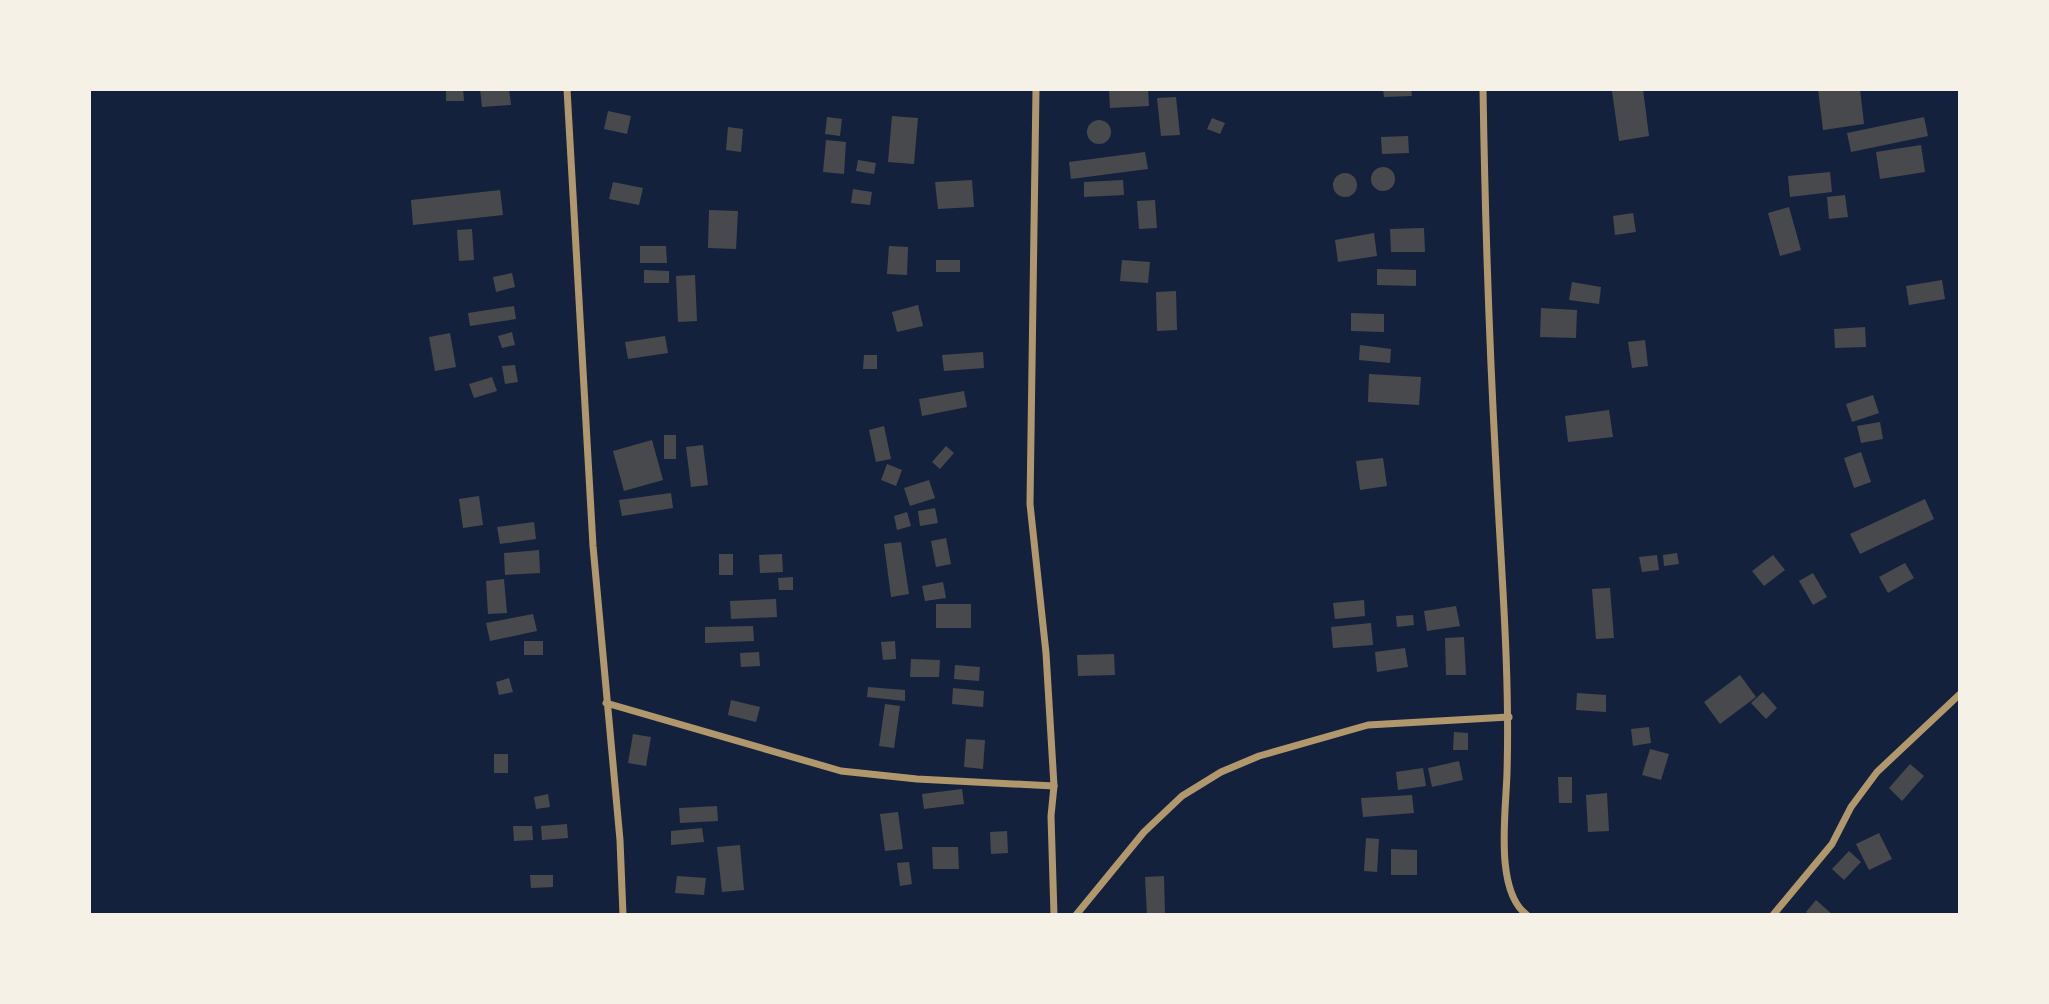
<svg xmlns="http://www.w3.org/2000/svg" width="2049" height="1004" font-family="'IBM Plex Sans',sans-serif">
<rect width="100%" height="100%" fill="#14213d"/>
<g fill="#48494c">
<path d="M446,89H463L464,101H446Z"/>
<path d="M480,89H509L511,105L482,107Z"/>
<path d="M1109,89H1148L1149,106L1110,108Z"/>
<path d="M1383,89H1411L1412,96L1384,97Z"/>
<path d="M1643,89L1649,136L1619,141L1612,91Z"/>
<path d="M1818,89H1860L1864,124L1823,130Z"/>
<path d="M1176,97L1180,135L1161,136L1157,98Z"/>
<path d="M608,111L631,116L627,134L604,129Z"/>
<path d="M892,116L918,118L914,164L888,162Z"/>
<path d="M827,117L842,119L840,136L825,134Z"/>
<path d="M1924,117L1928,136L1851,152L1847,133Z"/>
<path d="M1212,118L1225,123L1220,134L1207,129Z"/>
<circle cx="1099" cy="132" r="12"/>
<path d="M728,127L743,129L741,152L726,150Z"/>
<path d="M1408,136L1409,153L1382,154L1381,137Z"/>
<path d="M826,140L846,142L844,174L823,172Z"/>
<path d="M1921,145L1925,172L1880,179L1876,152Z"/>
<path d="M1145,152L1148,169L1071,179L1069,162Z"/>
<path d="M858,160L876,163L874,174L856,171Z"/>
<circle cx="1383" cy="179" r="12"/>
<path d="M1830,172L1832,192L1790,197L1788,176Z"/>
<circle cx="1345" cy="185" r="12"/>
<path d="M972,180L974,207L938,209L935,182Z"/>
<path d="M1123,180L1124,195L1084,197V182Z"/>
<path d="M613,182L643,188L639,205L609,199Z"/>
<path d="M853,189L872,192L870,205L851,203Z"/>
<path d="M500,190L503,215L413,225L411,200Z"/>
<path d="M1845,195L1848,217L1829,219L1827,197Z"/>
<path d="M1155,200L1157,228L1139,229L1137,201Z"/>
<path d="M1789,207L1801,250L1780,256L1768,213Z"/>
<path d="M709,210L738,211L736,249L708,248Z"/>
<path d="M1633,213L1636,232L1615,235L1613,216Z"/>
<path d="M1424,228L1425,252H1391L1390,229Z"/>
<path d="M472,229L474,260L459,261L457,230Z"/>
<path d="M1374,233L1377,256L1338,262L1335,240Z"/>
<path d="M640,246H666L667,263H640Z"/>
<path d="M889,246L908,247L907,275L887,274Z"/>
<rect x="936" y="260" width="24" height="12"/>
<path d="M1122,260L1150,262L1148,283L1120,281Z"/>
<path d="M1377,269L1416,270V286L1377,285Z"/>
<path d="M644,270L669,271V283H644Z"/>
<path d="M512,273L515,287L496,292L493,277Z"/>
<path d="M695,275L697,321L678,322L676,276Z"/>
<path d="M1942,280L1945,299L1909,305L1906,286Z"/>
<path d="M1572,282L1601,287L1599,304L1569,300Z"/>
<path d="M1176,291L1177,330L1157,331L1156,292Z"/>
<path d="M918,305L923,326L897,332L892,312Z"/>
<path d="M514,306L516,319L470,326L468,313Z"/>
<path d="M1541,308L1577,310L1576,338L1540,337Z"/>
<path d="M1351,313L1384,314V332L1351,331Z"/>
<path d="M1865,327L1866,347L1835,348L1834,329Z"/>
<path d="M512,332L515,345L502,348L498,336Z"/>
<path d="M450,333L456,367L435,371L429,337Z"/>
<path d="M665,336L668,353L628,359L625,342Z"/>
<path d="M1645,340L1648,366L1632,368L1628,342Z"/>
<path d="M1360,345L1391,349L1390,363L1359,360Z"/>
<path d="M983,352L984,368L944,371L942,355Z"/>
<path d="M864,355H877V369H863Z"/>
<path d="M515,365L518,382L505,384L502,366Z"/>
<path d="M1369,374L1421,377L1419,405L1368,402Z"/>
<path d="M492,377L497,391L474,398L469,384Z"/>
<path d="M964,391L967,407L922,416L919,399Z"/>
<path d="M1873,395L1879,413L1852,422L1846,404Z"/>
<path d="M1609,410L1613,437L1568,442L1565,416Z"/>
<path d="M1880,422L1883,439L1861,443L1857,426Z"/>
<path d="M884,426L891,459L876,462L869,430Z"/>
<rect x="664" y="435" width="12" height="24"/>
<path d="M652,440L663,480L624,491L613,451Z"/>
<path d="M703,445L708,485L691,487L686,447Z"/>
<path d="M946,446L954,453L940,469L932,462Z"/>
<path d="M1861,452L1871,482L1854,488L1844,458Z"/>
<path d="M1383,458L1387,486L1360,490L1356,461Z"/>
<path d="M887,464L902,470L896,486L881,480Z"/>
<path d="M929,480L935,498L910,506L904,488Z"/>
<path d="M671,493L673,508L622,516L619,500Z"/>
<path d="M479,496L483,525L463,528L459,499Z"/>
<path d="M1925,499L1934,519L1860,554L1850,534Z"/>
<path d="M935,508L938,523L920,526L918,511Z"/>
<path d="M907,512L911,526L897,530L894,516Z"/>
<path d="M534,522L536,539L500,544L497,527Z"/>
<path d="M946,538L951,564L936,567L931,541Z"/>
<path d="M901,542L909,594L891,597L884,544Z"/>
<path d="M539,550L540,573L505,575L504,553Z"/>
<path d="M1677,553L1679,564L1664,566L1663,555Z"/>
<rect x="719" y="554" width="14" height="21"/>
<path d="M782,554L783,572L760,573L759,555Z"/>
<path d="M1657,555L1659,570L1642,572L1639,557Z"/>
<path d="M1773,555L1785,570L1764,586L1752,571Z"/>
<path d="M1905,563L1914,578L1888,593L1879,577Z"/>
<path d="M1813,573L1827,597L1813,605L1799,581Z"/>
<path d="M793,577V590H779L778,578Z"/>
<path d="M504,579L507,613L488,614L486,581Z"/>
<path d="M943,582L946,598L925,601L922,586Z"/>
<path d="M1610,588L1614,638L1596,639L1592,589Z"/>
<path d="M776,599L777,617L731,619L730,601Z"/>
<path d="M1364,600L1365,616L1335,619L1333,603Z"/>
<rect x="936" y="604" width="35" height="24"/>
<path d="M1456,606L1460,626L1427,631L1424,611Z"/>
<path d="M533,614L537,631L490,641L486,623Z"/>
<path d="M1413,615L1414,625L1397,627L1396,616Z"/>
<path d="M1371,623L1373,645L1333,648L1331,627Z"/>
<path d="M753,626L754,641L705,643V627Z"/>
<path d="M1464,637L1466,675H1446L1445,638Z"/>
<rect x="524" y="641" width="19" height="14"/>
<path d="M895,641L896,659L883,660L881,642Z"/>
<path d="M1405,648L1408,667L1377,672L1375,652Z"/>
<path d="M759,652L760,666L741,667L740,653Z"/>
<path d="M1114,654L1115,675L1078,676L1077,655Z"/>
<path d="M911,659L940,660L939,677H910Z"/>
<path d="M955,665L980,667L979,681L954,679Z"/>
<path d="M1740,675L1756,697L1720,724L1704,702Z"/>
<path d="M509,678L513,692L499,695L496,682Z"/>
<path d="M868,687L905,690V701L867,697Z"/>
<path d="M953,688L984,691L983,707L952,704Z"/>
<path d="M1763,692L1777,708L1766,719L1751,703Z"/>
<path d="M1577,693L1606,695V712L1576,710Z"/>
<path d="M731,700L760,707L756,722L728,715Z"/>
<path d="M885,704L900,706L894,748L879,746Z"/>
<path d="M1649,727L1651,743L1633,746L1631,729Z"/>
<path d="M1454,732L1468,733V750H1453Z"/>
<path d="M633,734L651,737L646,766L628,763Z"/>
<path d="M966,739L985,740L983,769L964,767Z"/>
<path d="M1650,749L1669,754L1661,780L1642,775Z"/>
<rect x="494" y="754" width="14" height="19"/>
<path d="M1459,761L1463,780L1432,787L1428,768Z"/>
<path d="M1910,764L1924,776L1902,801L1889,788Z"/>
<path d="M1423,768L1426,786L1398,790L1396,772Z"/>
<path d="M1558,777H1572V803H1559Z"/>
<path d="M962,789L964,804L924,809L922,794Z"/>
<path d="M1607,793L1609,831L1588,832L1586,795Z"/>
<path d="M548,794L550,807L536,809L534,797Z"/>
<path d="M1412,795L1414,813L1363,817L1361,798Z"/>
<path d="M717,806L718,821L680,823L679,808Z"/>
<path d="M898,812L903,849L885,851L880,814Z"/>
<path d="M567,824L568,838L542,840L541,826Z"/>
<path d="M513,826H532L533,840L514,841Z"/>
<path d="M702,828L704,842L671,845V831Z"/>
<path d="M1007,831L1008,853L991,854L990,832Z"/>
<path d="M1879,833L1892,859L1869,870L1856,844Z"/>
<path d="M1366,838L1379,839L1377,872L1364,871Z"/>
<path d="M740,845L744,890L722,892L717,847Z"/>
<path d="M932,847H958L959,869H933Z"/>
<path d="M1391,849L1417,850V875H1391Z"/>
<path d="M1849,851L1861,862L1844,880L1832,869Z"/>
<path d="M909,862L912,884L900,886L897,863Z"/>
<path d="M530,875H553V887L531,888Z"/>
<path d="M677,876L706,878L704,895L675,893Z"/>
<path d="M1164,876L1165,915H1147L1145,877Z"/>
<path d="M1816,900L1833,915H1810L1806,912Z"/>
</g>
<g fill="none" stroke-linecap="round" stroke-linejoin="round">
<g stroke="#b1986c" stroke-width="7">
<path d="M567,89L593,546L620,840L623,915"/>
<path d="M1036,89L1030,504L1046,653L1054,786L1051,816L1054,915"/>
<path d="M1483,89C1485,215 1489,340 1496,466C1501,568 1510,671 1507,773C1506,811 1494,891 1527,915"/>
<path d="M606,703L841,771L917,779L1054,786"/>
<path d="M1076,915L1144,832L1182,796L1221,772L1259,756L1368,725L1509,717"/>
<path d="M1773,915L1832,844L1851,807L1877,772L1960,694"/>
</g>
</g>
<rect width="2049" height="1004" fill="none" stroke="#f6f1e7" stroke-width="182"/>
</svg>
